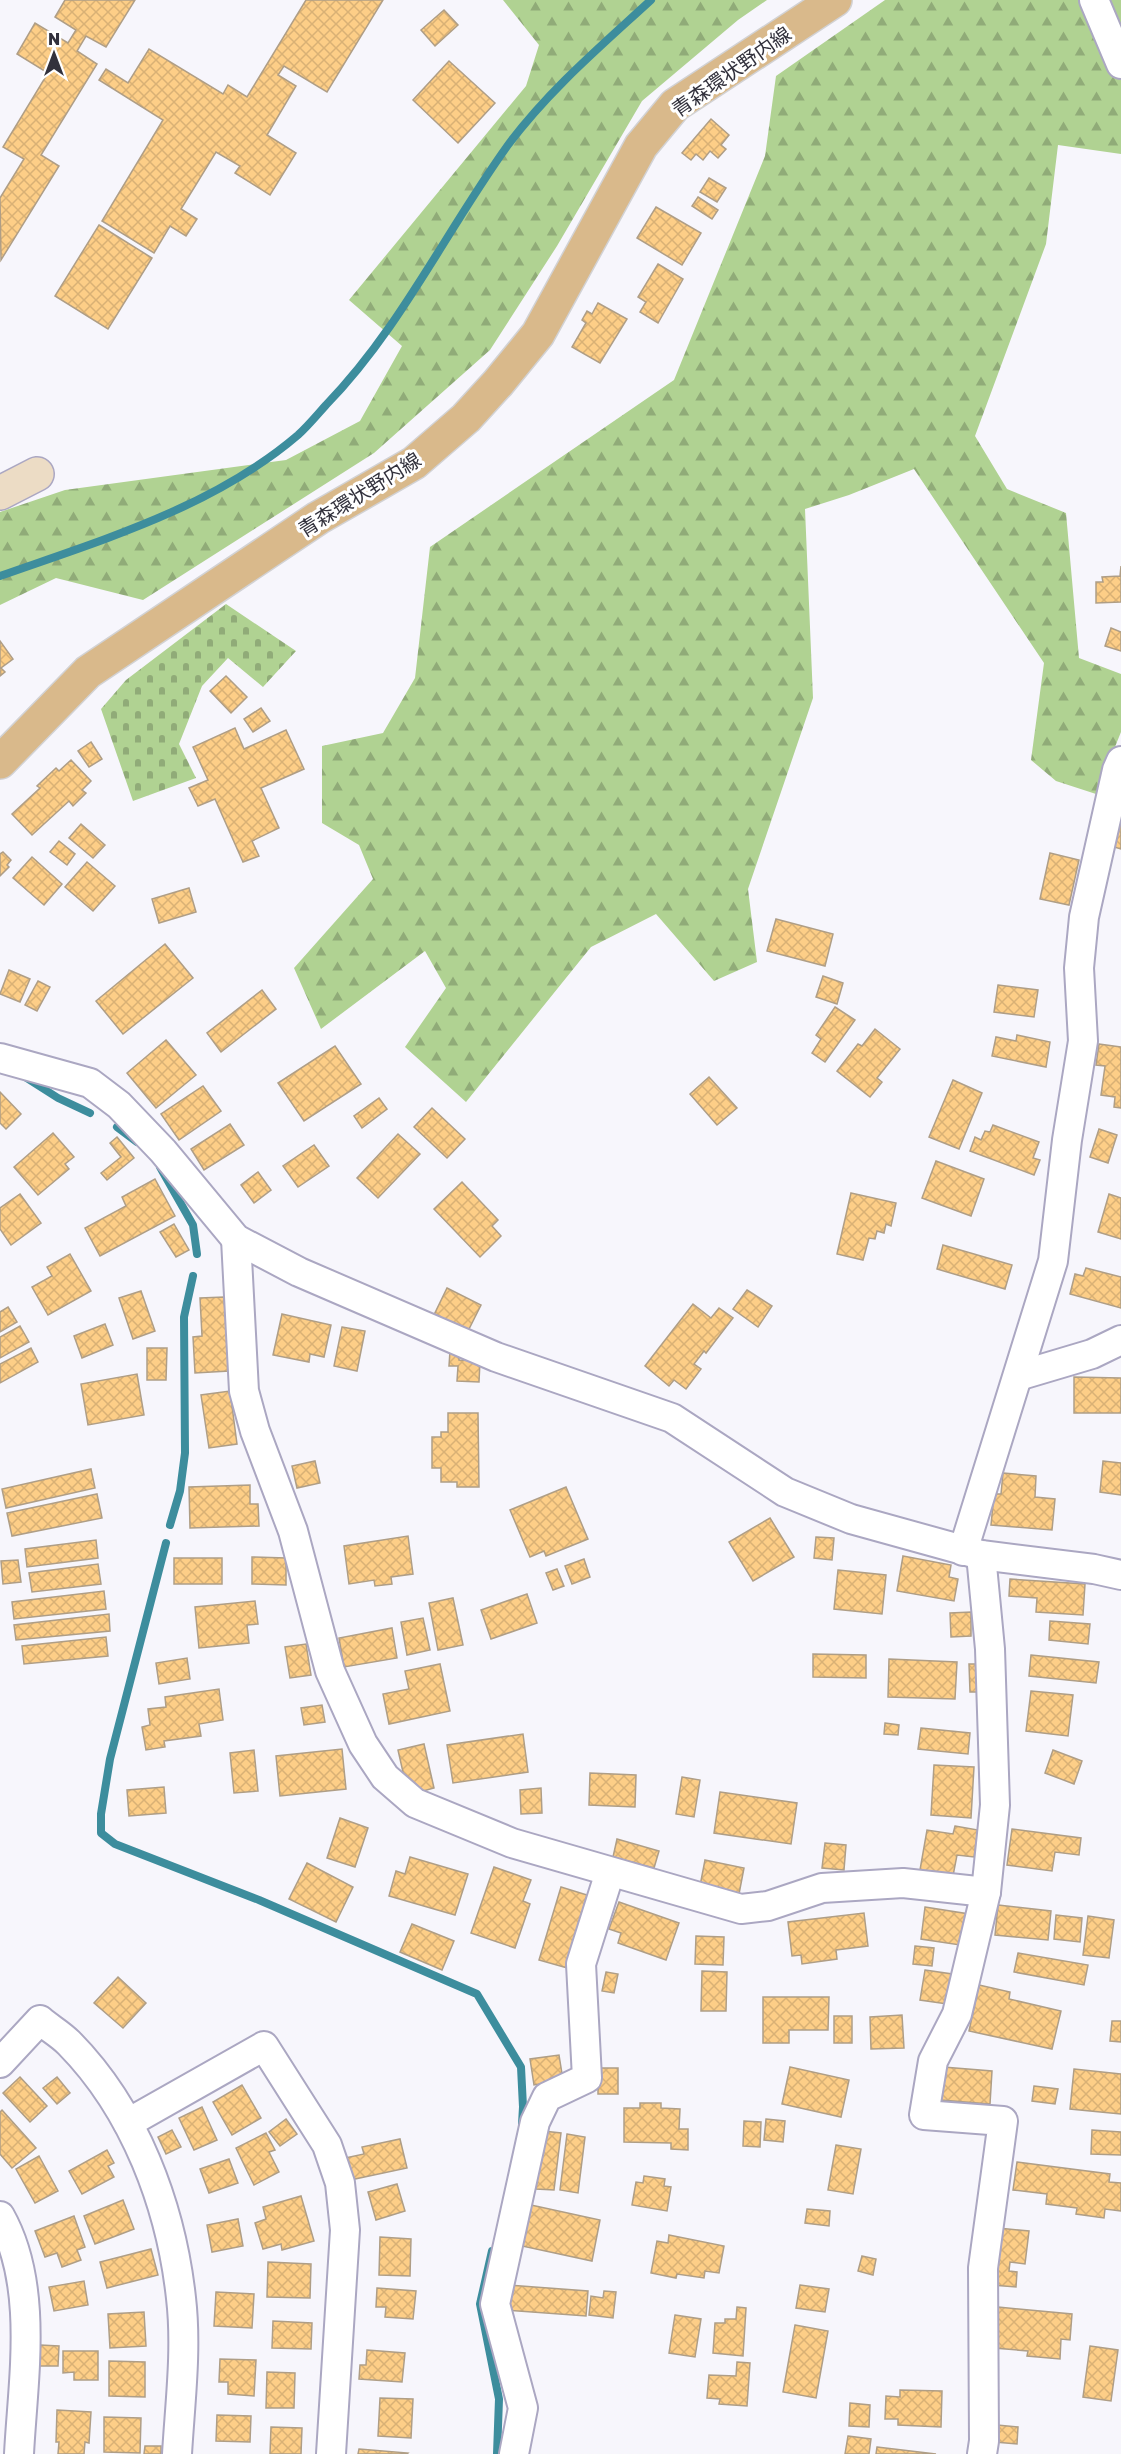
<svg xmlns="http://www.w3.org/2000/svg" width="1121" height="2454" font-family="'Golos Text','Noto Sans JP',sans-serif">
<defs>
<pattern id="forest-firs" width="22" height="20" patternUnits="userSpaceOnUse" patternTransform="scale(1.5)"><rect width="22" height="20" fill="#b0d292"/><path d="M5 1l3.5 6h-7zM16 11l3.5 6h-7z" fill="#90ab78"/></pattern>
<pattern id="cemetery-stones" width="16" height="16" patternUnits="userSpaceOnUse" patternTransform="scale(1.5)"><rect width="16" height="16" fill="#b0d292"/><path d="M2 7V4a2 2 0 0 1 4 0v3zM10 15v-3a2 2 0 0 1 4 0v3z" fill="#90ab78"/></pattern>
<pattern id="building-cross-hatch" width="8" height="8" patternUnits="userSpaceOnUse" patternTransform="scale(1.5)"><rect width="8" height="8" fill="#fdce87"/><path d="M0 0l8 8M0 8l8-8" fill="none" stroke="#d9b175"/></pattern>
</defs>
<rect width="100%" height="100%" fill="#f7f6fc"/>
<g fill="url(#forest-firs)">
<path d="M503,0H767L738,20L642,101L557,246L490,350L374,453L143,600L56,578L0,605V512L65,490L286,460L360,421L402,346L349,300L526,86L539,45Z"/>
<path d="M885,0H1121V154L1058,145L1046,244L975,436L1007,489L1066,513L1079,658L1121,674V732L1096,794L1056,781L1031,760L1044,663L914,469L849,495L805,509L813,698L748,889L757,962L714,981L656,914L591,947L466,1102L405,1047L446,988L425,951L321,1029L294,968L373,879L359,845L322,823V746L383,733L415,678L430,547L674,380L765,156L776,76Z"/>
</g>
<path fill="url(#cemetery-stones)" d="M226,604L296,651L263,687L228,658L202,686L179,744L196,778L133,801L101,709L126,680Z"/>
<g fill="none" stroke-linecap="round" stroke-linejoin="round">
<g stroke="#3d8d9d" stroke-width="8">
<path d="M0,576C102,540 214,507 298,435C308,426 317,415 326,405C400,329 446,231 508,145C549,90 601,46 651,0"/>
<path d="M25,1077L58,1098L90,1113"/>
<path d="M117,1127L137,1142"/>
<path d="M160,1167L193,1225L197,1254"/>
<path d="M170,1525L180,1491L185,1453L184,1317L193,1276"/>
<path d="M166,1543L110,1759L101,1814V1833L115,1844L259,1900L477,1994L521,2067L523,2107L522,2124"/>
<path d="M492,2251L480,2304L499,2399L497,2454"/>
</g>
</g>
<g fill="url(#building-cross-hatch)" stroke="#af9e86" stroke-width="1.5">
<path d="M65,0H135L106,47L86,36L77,51L97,64L41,155L59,166L1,260L0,198L24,159L3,147L48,73L17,54L35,23L68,43L76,30L55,17Z"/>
<path d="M306,0H383L327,92L284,66L278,75L296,86L267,135L296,153L270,195L235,173L240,166L216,152L181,209L197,219L186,236L170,226L154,253L102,221L163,120L99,80L106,69L128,83L149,49L223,94L228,85L247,97Z"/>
<path d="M444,10L458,25L435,46L421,30Z"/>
<path d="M449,61L495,103L458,143L413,100Z"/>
<path d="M711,119L729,135L721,145L726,149L718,158L710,151L703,160L696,154L691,160L682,153Z"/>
<path d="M709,178L726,188L717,202L700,192Z"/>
<path d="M698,197L718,210L712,219L692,206Z"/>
<path d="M656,207L701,233L682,265L637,238Z"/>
<path d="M99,225L152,258L108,329L55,296Z"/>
<path d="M658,264L683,279L658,323L640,312L646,302L638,297Z"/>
<path d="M598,303L627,319L600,363L572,347L586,323L582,320L587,311L592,314Z"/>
<path d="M1121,566V602L1096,603V582H1103L1102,577L1120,576Z"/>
<path d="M1111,628L1121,632V651L1105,646Z"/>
<path d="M0,641L13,659L1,668L5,672L0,676Z"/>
<path d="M226,676L247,697L231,713L210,691Z"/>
<path d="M261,708L270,721L253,732L244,719Z"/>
<path d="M235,728L244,749L286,730L304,769L261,788L279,828L252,841L259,856L243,862L215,799L198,806L189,788L208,780L193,747Z"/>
<path d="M91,742L102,759L89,767L78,751Z"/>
<path d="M71,760L91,781L82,790L86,793L73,806L69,801L32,835L12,814L40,788L37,786L56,768L59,771Z"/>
<path d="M1121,810V849L1111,846Z"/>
<path d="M81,824L105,845L93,858L69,838Z"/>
<path d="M59,841L75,854L67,865L50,852Z"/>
<path d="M3,852L11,860L7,865L9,867L0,876V854Z"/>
<path d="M1050,853L1079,860L1069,905L1040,899Z"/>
<path d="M32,857L62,884L44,905L13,878Z"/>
<path d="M87,862L115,886L93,911L65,887Z"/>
<path d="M189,888L196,912L159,923L152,899Z"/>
<path d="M776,919L833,934L825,966L767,951Z"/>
<path d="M165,944L193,978L123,1034L96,1001Z"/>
<path d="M9,970L30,979L20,1002L0,994Z"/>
<path d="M823,976L843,983L837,1004L816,997Z"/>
<path d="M38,981L50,987L37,1011L25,1005Z"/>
<path d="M998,985L1038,990L1034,1017L994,1012Z"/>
<path d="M262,990L276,1009L221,1052L207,1033Z"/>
<path d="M835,1007L855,1020L825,1062L812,1053L821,1039L816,1035Z"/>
<path d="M875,1029L900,1049L877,1078L882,1082L870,1097L837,1071L858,1044L862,1046Z"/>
<path d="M1017,1035L1050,1042L1046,1067L992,1056L996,1037L1016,1041Z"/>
<path d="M166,1040L196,1075L156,1108L127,1073Z"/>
<path d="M1099,1044L1121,1047V1108L1114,1107L1115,1097L1101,1095L1105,1066L1096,1065Z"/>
<path d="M335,1046L361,1084L304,1121L278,1083Z"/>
<path d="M709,1077L737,1108L717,1125L690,1094Z"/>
<path d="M953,1080L982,1093L959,1149L929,1137Z"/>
<path d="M203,1086L221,1111L179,1140L161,1114Z"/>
<path d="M0,1092L21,1114L6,1129L0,1123Z"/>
<path d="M379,1098L387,1109L362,1128L354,1116Z"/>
<path d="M432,1108L465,1139L447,1158L414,1127Z"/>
<path d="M230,1124L244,1145L204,1170L191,1149Z"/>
<path d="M993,1125L1039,1142L1033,1158L1040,1160L1034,1175L970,1151L975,1137L981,1140L985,1131L990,1132Z"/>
<path d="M1099,1129L1117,1135L1108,1163L1090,1157Z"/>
<path d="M53,1133L74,1157L65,1164L69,1169L38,1195L14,1167Z"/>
<path d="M398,1134L420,1154L378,1198L357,1178Z"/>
<path d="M117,1137L134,1158L107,1180L101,1173L121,1157L110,1143Z"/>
<path d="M314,1145L329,1166L298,1187L283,1166Z"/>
<path d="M936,1161L984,1179L971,1216L922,1198Z"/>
<path d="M258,1172L271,1190L254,1203L241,1185Z"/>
<path d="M155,1179L175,1216L100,1256L85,1228L126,1206L122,1197Z"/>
<path d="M462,1182L498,1220L492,1226L501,1236L480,1257L434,1209Z"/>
<path d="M851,1193L896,1203L891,1226L886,1224L884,1233L877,1231L875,1239L869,1238L863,1260L837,1254Z"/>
<path d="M20,1194L41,1223L11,1245L0,1229V1208Z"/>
<path d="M1109,1194L1121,1198V1239L1098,1232Z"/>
<path d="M174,1224L189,1250L176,1257L160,1232Z"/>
<path d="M943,1245L1012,1265L1005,1289L937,1269Z"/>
<path d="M70,1254L91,1291L48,1315L32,1287L52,1276L47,1267Z"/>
<path d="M1086,1268L1121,1277V1308L1070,1294L1075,1274L1083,1276Z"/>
<path d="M447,1288L481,1305L467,1333L433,1317Z"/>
<path d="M747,1290L772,1306L758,1327L733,1309Z"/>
<path d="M141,1291L155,1331L133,1339L119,1298Z"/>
<path d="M224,1297L229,1371L195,1373L193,1337L202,1336L200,1298Z"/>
<path d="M693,1304L711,1318L719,1308L733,1318L706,1353L704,1351L694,1364L701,1369L686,1389L674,1380L669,1386L645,1366Z"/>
<path d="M8,1307L17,1322L0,1332V1312Z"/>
<path d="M282,1314L331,1325L324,1357L310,1354L309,1362L273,1355Z"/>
<path d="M105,1324L113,1345L82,1358L74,1336Z"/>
<path d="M20,1326L29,1342L0,1358V1337Z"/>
<path d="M342,1327L365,1331L357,1371L334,1366Z"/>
<path d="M31,1348L38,1362L0,1383V1364Z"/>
<path d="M147,1348H167L166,1380H147Z"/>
<path d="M450,1351H459V1360L480,1361L479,1382L457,1381L458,1366H449Z"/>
<path d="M137,1374L144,1415L88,1425L81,1384Z"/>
<path d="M1074,1377L1121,1378V1413H1074Z"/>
<path d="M230,1391L237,1444L209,1448L201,1395Z"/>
<path d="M448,1413H478L479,1487H457V1482H441V1468H432V1437H441V1432H448Z"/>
<path d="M315,1461L320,1483L297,1488L292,1466Z"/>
<path d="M1103,1461L1121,1463V1495L1100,1492Z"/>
<path d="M91,1469L95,1488L6,1508L2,1489Z"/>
<path d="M1003,1473L1036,1476L1035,1497L1055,1499L1052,1530L991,1525L994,1494H1001Z"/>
<path d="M250,1485V1504H258L259,1526L190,1528L189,1487Z"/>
<path d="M566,1487L588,1539L546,1556L544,1551L530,1557L510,1510Z"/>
<path d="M97,1494L102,1518L12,1536L7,1513Z"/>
<path d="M770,1518L794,1557L753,1581L729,1542Z"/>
<path d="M408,1536L413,1574L391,1577L392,1584L375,1586L374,1580L349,1584L344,1546Z"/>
<path d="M816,1537L834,1538L832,1560L814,1558Z"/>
<path d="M96,1540L98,1558L27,1567L25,1549Z"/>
<path d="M903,1556L951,1565L949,1577L958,1579L954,1601L897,1591Z"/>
<path d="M252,1557L286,1558V1585L252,1584Z"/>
<rect x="174" y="1558" width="48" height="26"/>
<path d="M584,1559L590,1577L572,1584L565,1566Z"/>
<path d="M18,1560L21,1582L3,1584L1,1561Z"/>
<path d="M98,1564L101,1584L32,1592L29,1573Z"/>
<path d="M557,1569L564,1586L553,1590L546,1573Z"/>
<path d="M838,1570L886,1575L882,1614L834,1609Z"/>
<path d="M1010,1579L1085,1584L1083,1615L1036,1612L1037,1598L1009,1596Z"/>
<path d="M104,1591L106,1609L14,1619L12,1602Z"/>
<path d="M527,1594L537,1623L491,1639L481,1610Z"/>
<path d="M453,1598L463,1645L438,1650L429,1603Z"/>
<path d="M255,1601L258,1624L247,1625L249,1643L199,1648L195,1607Z"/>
<path d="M971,1612V1636L951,1637L950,1613Z"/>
<path d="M109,1614L110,1631L16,1640L14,1625Z"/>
<path d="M423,1618L430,1650L407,1655L401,1622Z"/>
<path d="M1050,1621L1090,1624L1088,1644L1049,1640Z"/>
<path d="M392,1628L397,1658L344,1667L339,1638Z"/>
<path d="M106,1637L108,1656L24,1664L22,1646Z"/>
<path d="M306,1644L311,1675L290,1678L285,1647Z"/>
<path d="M813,1654L866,1655V1678L813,1677Z"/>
<path d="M1031,1655L1099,1662L1096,1683L1029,1676Z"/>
<path d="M187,1658L190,1679L159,1684L156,1663Z"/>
<path d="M889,1659L957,1662L955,1699L888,1697Z"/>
<path d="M440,1664L450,1711L389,1724L383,1694L409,1689L405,1671Z"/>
<path d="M969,1664H979L981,1692H970Z"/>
<path d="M219,1689L223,1720L199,1724L201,1736L164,1741L165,1747L146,1750L142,1727L150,1725L148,1709L166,1707L165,1697Z"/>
<path d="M1031,1691L1073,1695L1068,1736L1026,1731Z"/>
<path d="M322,1705L325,1722L304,1725L301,1708Z"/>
<path d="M885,1723L899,1725L898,1735L884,1734Z"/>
<path d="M921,1728L970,1733L968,1754L918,1749Z"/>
<path d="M523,1734L528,1772L453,1783L447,1745Z"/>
<path d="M424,1744L434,1788L416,1793L405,1781L398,1750Z"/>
<path d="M342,1749L346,1789L280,1796L276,1756Z"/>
<path d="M254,1750L258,1791L234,1793L230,1753Z"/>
<path d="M1053,1750L1082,1761L1074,1784L1045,1773Z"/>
<path d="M934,1765L974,1767L971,1818L931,1815Z"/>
<path d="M590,1773L636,1775L635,1807L589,1805Z"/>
<path d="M682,1777L700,1780L694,1817L676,1814Z"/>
<path d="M164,1787L166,1813L129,1816L127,1790Z"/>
<path d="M541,1788L542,1813L521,1814L520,1790Z"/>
<path d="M720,1792L797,1803L791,1844L714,1833Z"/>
<path d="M340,1818L368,1828L355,1867L327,1858Z"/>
<path d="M955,1826L978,1830L974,1857L957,1855L953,1876L920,1870L927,1830L953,1834Z"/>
<path d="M1012,1829L1081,1838L1079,1855L1055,1852L1052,1871L1007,1865Z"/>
<path d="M617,1839L659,1851L654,1868L613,1857Z"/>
<path d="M825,1843L846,1845L844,1870L822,1868Z"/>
<path d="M410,1857L468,1874L455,1915L389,1896L396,1871L405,1874Z"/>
<path d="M705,1860L744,1868L739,1894L700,1886Z"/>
<path d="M307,1863L353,1887L336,1922L289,1899Z"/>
<path d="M494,1867L531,1880L523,1901L530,1904L515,1948L471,1933Z"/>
<path d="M561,1887L587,1895L577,1931L571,1969L539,1960Z"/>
<path d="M619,1902L679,1923L666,1960L618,1943L621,1933L609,1929Z"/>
<path d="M998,1905L1051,1911L1048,1940L995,1935Z"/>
<path d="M925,1907L969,1914L967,1929H962L960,1945L921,1939Z"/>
<path d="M864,1913L868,1946L836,1950L837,1959L802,1964L801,1955L792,1956L788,1922Z"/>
<path d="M1056,1915L1082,1918L1080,1942L1054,1939Z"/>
<path d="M1088,1916L1114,1920L1109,1958L1083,1955Z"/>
<path d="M412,1924L454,1941L442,1970L400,1952Z"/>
<path d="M696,1936L724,1937L723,1965L695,1964Z"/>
<path d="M915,1946L934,1948L932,1966L913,1964Z"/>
<path d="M1018,1953L1088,1965L1084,1985L1014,1972Z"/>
<path d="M925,1970L952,1974L947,2004L920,2000Z"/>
<path d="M702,1971L727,1972L726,2011H701Z"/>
<path d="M606,1972L618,1974L614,1993L602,1991Z"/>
<path d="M118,1977L146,2003L123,2028L94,2003Z"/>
<path d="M979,1985L1010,1992L1009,1999L1061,2011L1052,2049L969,2031Z"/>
<path d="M763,1997H829L828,2030H789V2043H763Z"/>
<path d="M902,2015L904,2048L871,2049L870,2017Z"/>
<rect x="834" y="2016" width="18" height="27"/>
<path d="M1112,2021H1121V2042L1110,2041Z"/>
<path d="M559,2055L563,2080L534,2085L530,2059Z"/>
<path d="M790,2067L849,2080L841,2117L782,2104Z"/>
<path d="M943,2067L992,2071L990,2104L941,2100Z"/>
<rect x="598" y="2068" width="20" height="26"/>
<path d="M1074,2069L1121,2074V2114L1070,2109Z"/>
<path d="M20,2077L47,2106L30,2122L3,2093Z"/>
<path d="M57,2077L70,2093L57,2104L43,2088Z"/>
<path d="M242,2085L261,2118L232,2135L213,2102Z"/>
<path d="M1034,2086L1058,2089L1055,2104L1032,2101Z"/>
<path d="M640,2103H661V2108L680,2109L679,2129H688V2150L671,2149V2143L624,2142V2108H640Z"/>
<path d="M202,2107L217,2140L194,2150L179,2118Z"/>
<path d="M2,2110L36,2148L12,2168L0,2154V2112Z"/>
<path d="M286,2119L297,2134L280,2146L269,2132Z"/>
<path d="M766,2119L785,2121L783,2142L764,2140Z"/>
<path d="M744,2121L761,2122L760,2147L743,2146Z"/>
<path d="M172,2130L181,2147L166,2154L158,2137Z"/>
<path d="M1092,2130L1121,2132V2155L1091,2154Z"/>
<path d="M543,2131L561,2133L554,2190L536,2189Z"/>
<path d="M266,2133L275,2150L269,2152L279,2172L254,2185L236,2148Z"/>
<path d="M567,2134L585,2137L578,2193L560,2190Z"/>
<path d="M400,2139L407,2168L350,2180L345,2158L364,2154L362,2147Z"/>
<path d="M836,2145L861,2149L853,2194L828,2190Z"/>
<path d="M107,2150L114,2163L108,2166L114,2177L82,2194L69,2171Z"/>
<path d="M39,2156L58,2191L35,2203L16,2169Z"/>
<path d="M229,2159L238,2183L209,2193L200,2169Z"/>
<path d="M1017,2162L1110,2174L1109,2182L1121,2183V2211L1105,2209L1104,2218L1076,2214L1077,2208L1046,2204L1047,2194L1013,2190Z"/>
<path d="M644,2176L665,2179L664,2186L671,2187L667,2211L632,2205L636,2182L643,2183Z"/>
<path d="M397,2184L405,2211L376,2220L368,2192Z"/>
<path d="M301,2196L314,2241L282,2250L281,2244L263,2249L255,2223L266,2219L263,2207Z"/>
<path d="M123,2200L134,2229L95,2244L84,2216Z"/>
<path d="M531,2205L600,2220L592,2261L522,2246Z"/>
<path d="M807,2209L830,2211L829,2226L805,2223Z"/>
<path d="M74,2216L85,2247L77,2250L81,2260L62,2267L57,2253L45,2257L35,2231Z"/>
<path d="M238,2219L243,2246L212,2252L207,2225Z"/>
<path d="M998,2228L1029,2231L1025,2264L1010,2262L1009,2271L1017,2272L1016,2287L992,2285Z"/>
<path d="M669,2235L724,2246L719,2273L705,2271L704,2278L677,2274L676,2278L651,2273L657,2241L668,2243Z"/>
<path d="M380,2237L411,2239L410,2276L379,2275Z"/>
<path d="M151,2249L158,2275L107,2288L100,2262Z"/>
<path d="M862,2256L876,2259L873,2275L858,2271Z"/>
<path d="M268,2262L311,2264L310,2298L267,2297Z"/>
<path d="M84,2281L88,2305L54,2311L49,2287Z"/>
<path d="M508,2285L588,2291L586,2316L506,2310Z"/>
<path d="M800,2285L829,2289L825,2312L796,2308Z"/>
<path d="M377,2288L416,2291L413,2319L385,2317L386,2307H376Z"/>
<path d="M604,2291L616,2292L613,2318L589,2315L591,2296L603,2298Z"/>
<path d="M216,2292L254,2294L252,2328L214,2326Z"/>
<path d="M737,2307L746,2308L743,2356L713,2353L715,2323H725V2319H736Z"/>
<path d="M998,2307L1072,2314L1070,2340L1061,2339L1060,2359L1027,2356L1028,2351L994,2348Z"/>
<path d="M144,2312L146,2346L110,2348L108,2314Z"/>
<path d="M675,2315L701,2319L695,2357L669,2353Z"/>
<path d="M273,2321L312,2323L311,2349L272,2348Z"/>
<path d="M795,2325L828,2331L816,2398L783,2392Z"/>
<path d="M40,2345L59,2346L58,2366H39Z"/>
<path d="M1090,2346L1118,2350L1111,2401L1083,2397Z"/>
<path d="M367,2350L405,2353L402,2382L359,2379L360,2365H366Z"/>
<path d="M63,2351H98V2380H74V2372L63,2373Z"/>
<path d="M220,2359L256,2360L254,2396L228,2394V2382H219Z"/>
<path d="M109,2361L145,2362V2397L109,2396Z"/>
<path d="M737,2362L750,2363L747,2406L719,2404L720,2399L707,2398L709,2375L736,2376Z"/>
<path d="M267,2372L295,2373L294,2408H266Z"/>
<path d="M900,2390L942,2391L941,2427L898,2425V2419H885L886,2396L900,2397Z"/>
<path d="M380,2398L413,2399L411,2438L378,2436Z"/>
<path d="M850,2403L870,2405L869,2427L849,2426Z"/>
<path d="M57,2410L91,2412L89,2443L85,2442L84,2454H58L59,2442H56Z"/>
<path d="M217,2415L251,2416L250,2442L216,2441Z"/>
<path d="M104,2417L141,2418L140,2453L104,2452Z"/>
<path d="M997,2425L1018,2427L1017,2444L995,2442Z"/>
<path d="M271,2427L302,2428L301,2454H270Z"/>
<path d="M848,2436L871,2439L869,2454H845Z"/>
<path d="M145,2446H161V2454H144Z"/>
<path d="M877,2447L936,2454H876Z"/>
<path d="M359,2449L408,2453L407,2454H358Z"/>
</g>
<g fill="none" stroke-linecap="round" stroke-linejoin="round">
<g stroke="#aba7c2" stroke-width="32">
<g id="street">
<path d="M1094,0L1121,64"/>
<path d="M0,1058L90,1083L119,1105L163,1151L236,1239L299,1272L496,1357L672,1418L785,1492L851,1519L981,1555L1094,1569L1121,1575"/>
<path d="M236,1239L244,1391L255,1431L293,1531L330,1671L363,1744L385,1777L415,1803L512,1843L741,1909L768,1906L822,1888L903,1883L986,1892"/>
<path d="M1018,1376L1092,1354L1121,1340"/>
<path d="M963,1551L1053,1261L1067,1140L1083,1041L1079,968L1084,917L1117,770L1121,761"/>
<path d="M981,1555L990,1649L995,1805L986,1892L957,2014L933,2061L924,2115L1003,2121L983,2268L984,2441L982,2454"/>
<path d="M0,2063L40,2020C49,2028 60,2034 69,2043C135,2110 171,2206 181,2298C187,2349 180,2403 177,2454"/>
<path d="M128,2123L264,2046L327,2145L340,2183L345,2230L331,2454"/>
<path d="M0,2216C39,2285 23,2378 19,2454"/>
<path d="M514,2454L523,2408L495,2304L535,2122L547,2097L587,2078L581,1964L610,1872"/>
</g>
</g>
<g stroke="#aba7c2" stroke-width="36">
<path id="secondary" d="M0,493L37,474"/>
</g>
<g stroke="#d2d2d4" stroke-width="36">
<path id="primary" d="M0,762L88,672L318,518L414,463L466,418L498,383L538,334L641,146L675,105L835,0"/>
</g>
<use href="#street" stroke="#fff" stroke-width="28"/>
<use href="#secondary" stroke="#ecdcc5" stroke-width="33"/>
<use href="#primary" stroke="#d9b98b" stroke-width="33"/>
</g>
<g text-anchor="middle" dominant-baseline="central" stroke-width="6" stroke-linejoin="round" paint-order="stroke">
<g font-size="20" fill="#32313c" stroke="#fff">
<text transform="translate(731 71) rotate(-35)">青森環状野内線</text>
<text transform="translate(359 494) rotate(-32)">青森環状野内線</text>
</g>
</g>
<g transform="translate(54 54)" stroke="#ffffff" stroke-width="4.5" paint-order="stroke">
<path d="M0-4.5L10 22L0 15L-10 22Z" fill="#32313c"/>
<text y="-9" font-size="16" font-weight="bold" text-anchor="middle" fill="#32313c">N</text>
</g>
</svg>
